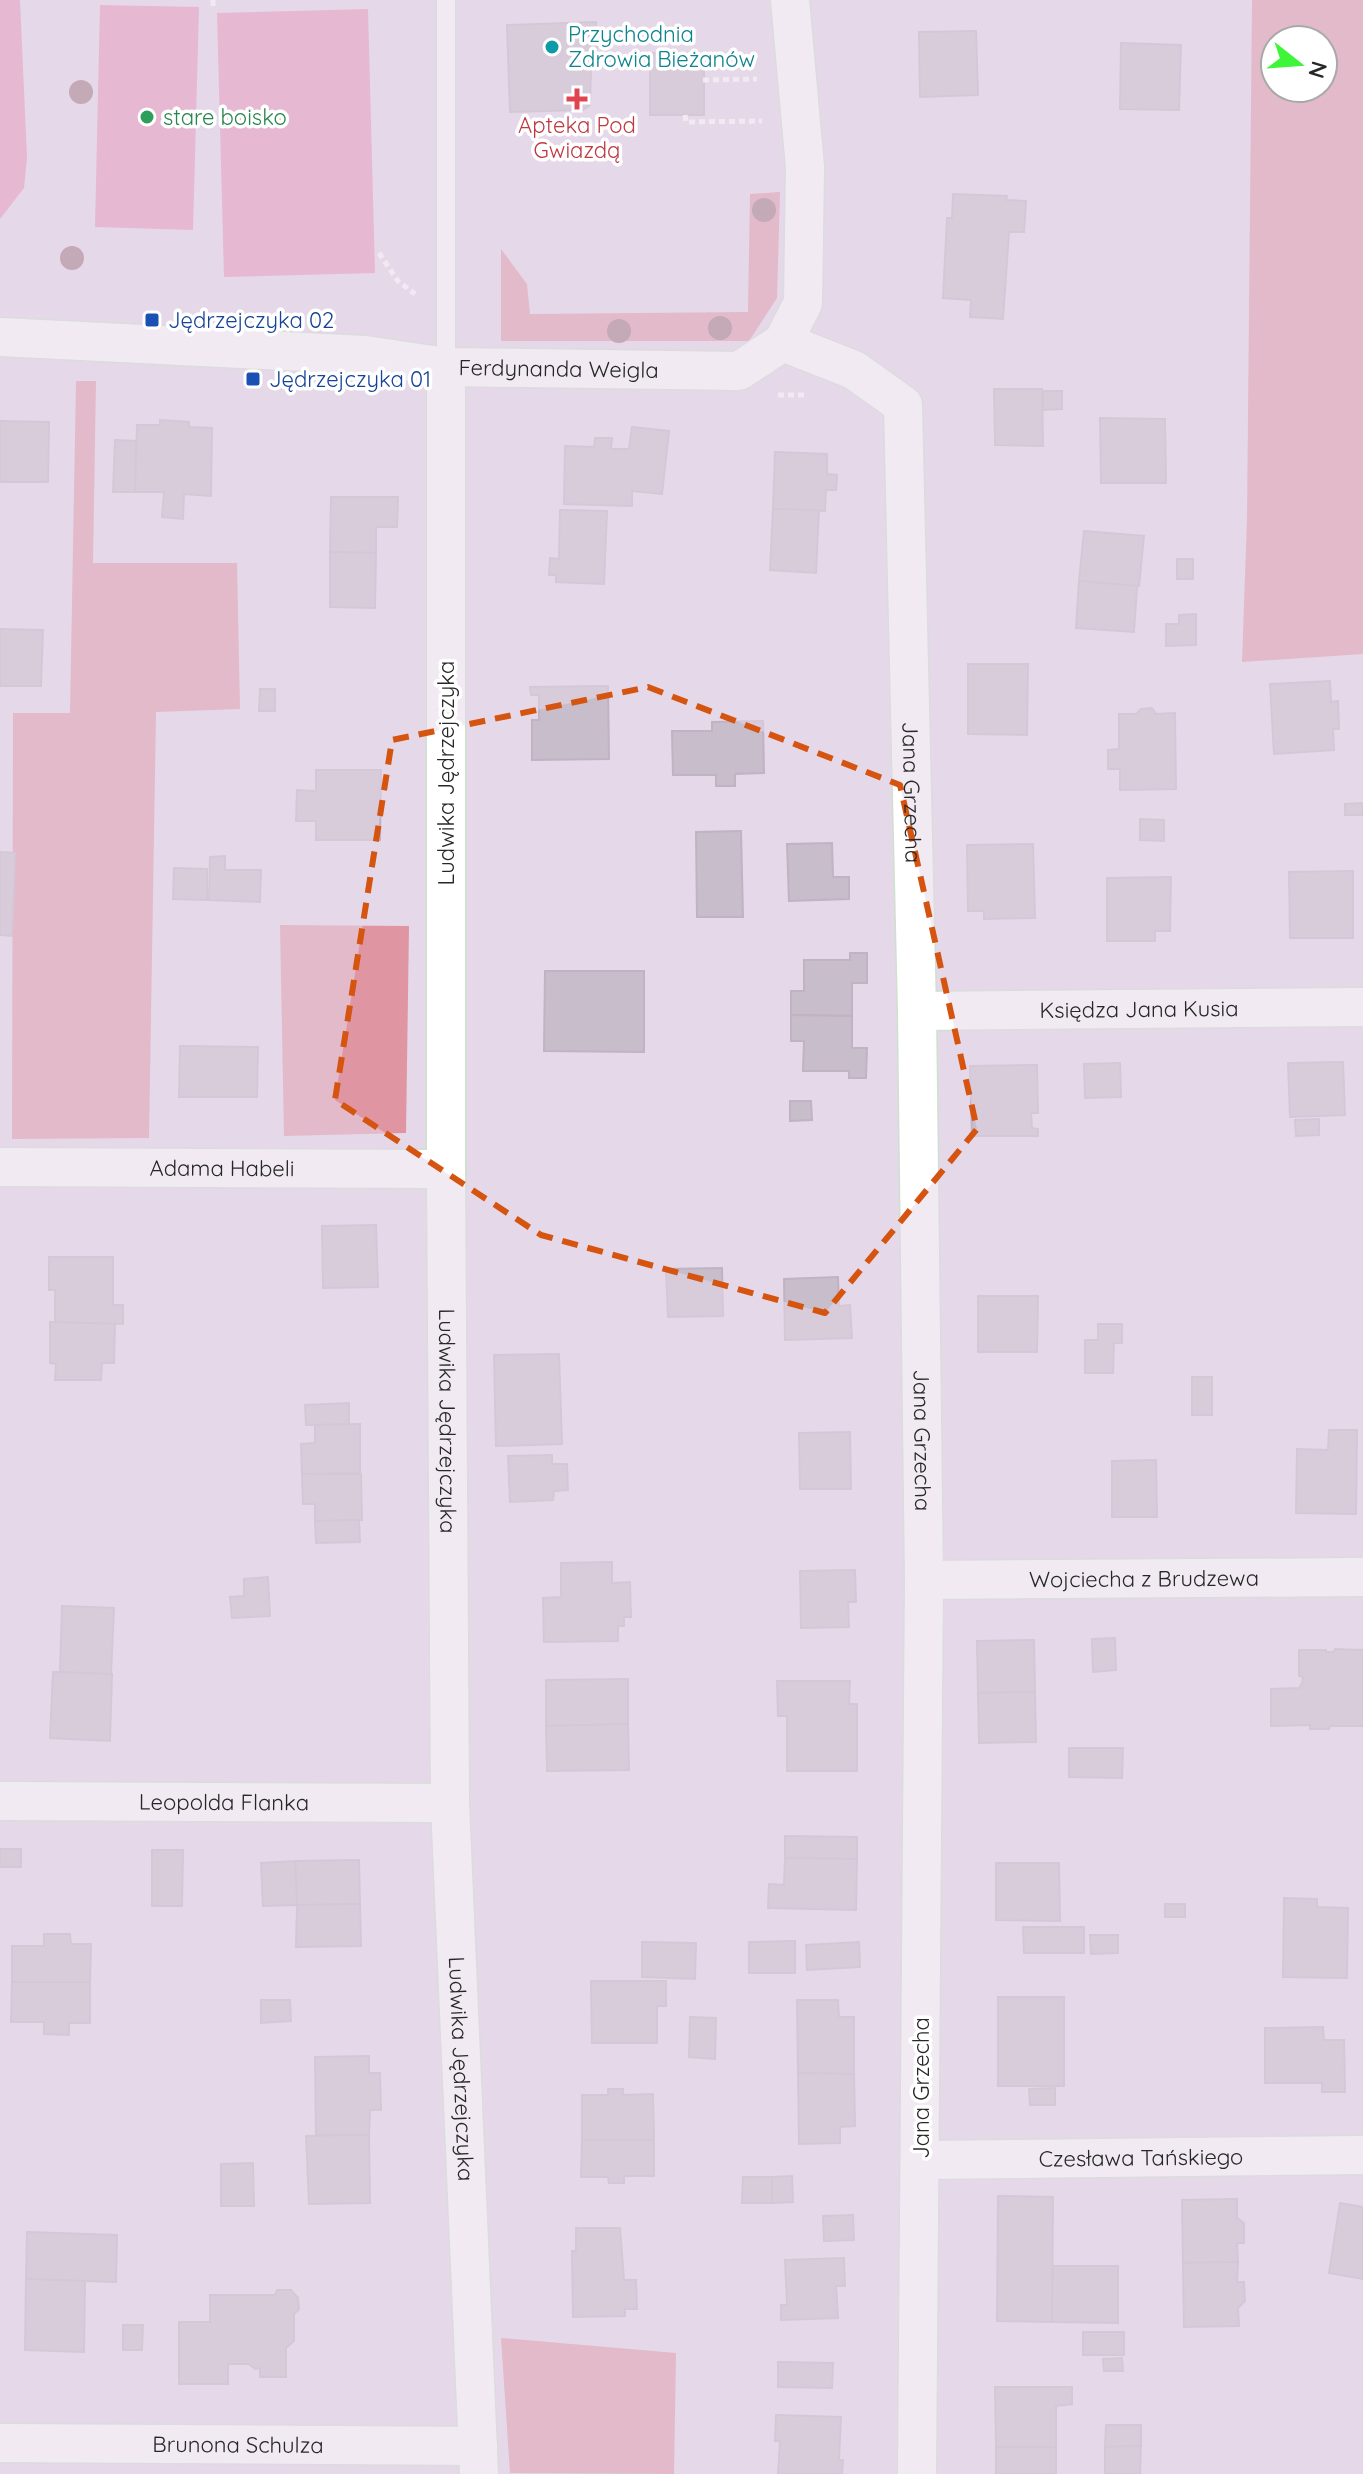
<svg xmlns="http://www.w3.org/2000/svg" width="1363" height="2474" font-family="Quicksand,sans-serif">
<rect width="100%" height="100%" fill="#e5d8e9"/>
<g fill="#e095a2" fill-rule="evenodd">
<path d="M1252,0H1363V654L1242,662L1247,519ZM1275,40H1323V88H1275Z"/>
<path d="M780,192L777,298L749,341H501V249L527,284L530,314L748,312L750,194Z"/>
<path d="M76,381H96L93,563H237L240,709L156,712L149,1138L12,1139L13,713H70Z"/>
<path d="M280,925L409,926L406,1133L284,1136Z"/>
<path d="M501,2338L676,2353L674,2474L510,2473Z"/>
</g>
<g fill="#e791b4">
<path d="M0,0H20L27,158L24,188L0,219Z"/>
<path d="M100,5L199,7L193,230L95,227Z"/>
<path d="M368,9L375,273L224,277L217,13Z"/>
</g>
<g fill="#c8bdcb" stroke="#c1b2c4" stroke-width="2">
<path d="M596,22L597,69H591L590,105L583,110L510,112L507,25Z"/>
<path d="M976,31L978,95L920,97L919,32Z"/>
<path d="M1121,43L1181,45L1179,110L1120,109Z"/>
<rect x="650" y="53" width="54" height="62"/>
<path d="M953,194L1007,196L1006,200L1026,201L1024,232H1009L1003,319L970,317L971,300L943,298L947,218H952Z"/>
<path d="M994,389H1042L1043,446L995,445Z"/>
<path d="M1043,391H1062V409L1043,410Z"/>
<path d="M1100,418L1165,419L1166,483H1101Z"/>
<path d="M160,420L189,422V427L212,428L211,496L184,494L183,519L162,517L164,492H135L137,425H160Z"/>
<path d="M0,421L49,422L48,482H0Z"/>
<path d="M632,427L669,431L662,494L632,491V506L564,504L565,446L594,447L595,438H612L611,449H629Z"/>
<path d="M115,440L136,441L135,492H113Z"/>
<path d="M775,452L827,454V474L837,475L836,490H826L825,511L773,509Z"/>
<path d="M331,497H398L397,527H376V553L330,552Z"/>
<path d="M773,509L819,510L816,573L770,570Z"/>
<path d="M560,510L607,511L604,584L556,582V575H549L550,558L559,559Z"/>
<path d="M1084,531L1144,536L1139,586L1079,581Z"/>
<path d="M330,552L376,553L375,608L330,607Z"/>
<rect x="1177" y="559" width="16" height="20"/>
<path d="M1079,581L1137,586L1134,632L1076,628Z"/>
<path d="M1196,614V645L1166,646V624H1179V615Z"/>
<path d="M0,629L43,630L41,686H0Z"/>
<path d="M968,664H1028L1027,735L968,734Z"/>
<path d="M1330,681L1331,702L1338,701L1339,729H1333L1334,750L1274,754L1270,684Z"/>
<path d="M608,686L609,759L532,760V720H539V695H531L530,687Z"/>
<path d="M260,689H275V711H259Z"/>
<path d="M1152,708L1156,714L1175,713L1176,789L1120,790V769H1108V750L1119,749V714H1136L1141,709Z"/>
<path d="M763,721L764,773L735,774V786H716V775H673L672,731H712V722Z"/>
<path d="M316,770H381L380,840H316V821H296L297,790L316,791Z"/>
<path d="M1363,803V815H1345V804Z"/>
<path d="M1140,819L1164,820V841L1140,840Z"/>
<path d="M741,831L743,917H697L696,832Z"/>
<path d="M832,843L833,877H849V899L789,901L787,844Z"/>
<path d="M1033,844L1035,918L984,919V911H968L967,845Z"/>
<path d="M0,852L15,853L12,936L0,935Z"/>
<path d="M225,856V870H261L260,902L209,900L210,857Z"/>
<path d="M174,868L207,869V900L173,899Z"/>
<path d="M1353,871V938H1290L1289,872Z"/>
<path d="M1171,877L1170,931H1155V941H1107V878Z"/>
<path d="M850,953H867V983H852V1016L791,1015V991H804V960H850Z"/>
<path d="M545,971H644V1052L544,1051Z"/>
<path d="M791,1015L852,1016V1048H867L866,1078H849V1071H803L804,1041H791Z"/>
<path d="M180,1046L258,1047L257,1097H179Z"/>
<path d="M1343,1062L1345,1115L1290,1117L1288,1063Z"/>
<path d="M1120,1063L1121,1097L1085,1098L1084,1064Z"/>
<path d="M1037,1065L1038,1113H1031L1032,1128L1038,1129V1136H972L970,1066Z"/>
<path d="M790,1101H811L812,1120L790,1121Z"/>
<path d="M1319,1119V1135L1296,1136L1295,1120Z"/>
<path d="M376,1225L378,1287L323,1288L322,1226Z"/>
<path d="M49,1257H113V1305H123V1324L55,1322V1290H49Z"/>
<path d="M722,1268L723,1316L668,1317L666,1269Z"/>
<path d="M838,1277L839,1306L850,1305L852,1338L785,1340L784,1279Z"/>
<path d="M978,1296H1038L1037,1352H978Z"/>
<path d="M50,1322L115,1324L114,1363H102L101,1380H55L56,1364L50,1363Z"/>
<path d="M1098,1324H1122V1343H1114L1113,1373H1085V1340H1098Z"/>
<path d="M559,1354L562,1444L496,1446L494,1355Z"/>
<rect x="1192" y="1377" width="20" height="38"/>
<path d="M349,1403V1424L306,1425L305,1405Z"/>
<path d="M360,1424V1473L302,1474L301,1444L315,1443V1425Z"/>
<path d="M1329,1430H1357L1356,1514L1296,1513L1297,1449L1328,1450Z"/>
<path d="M850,1432L851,1489H800L799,1433Z"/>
<path d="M552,1455V1464H567L568,1490L554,1491L553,1500L510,1502L508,1456Z"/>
<path d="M1156,1460L1157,1517H1112V1461Z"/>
<path d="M302,1474H361L362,1520L315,1521V1504H303Z"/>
<path d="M359,1520L360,1542L316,1543L315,1521Z"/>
<path d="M612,1562V1583L630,1582L631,1617H624V1626H618V1641L544,1642L543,1598L561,1597V1563Z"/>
<path d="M855,1570L856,1602H848L849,1627L801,1628L800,1571Z"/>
<path d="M268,1577L270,1616L232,1618L230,1597L244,1596V1579Z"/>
<path d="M62,1606L114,1608L111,1674L60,1672Z"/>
<path d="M1115,1638L1116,1670L1093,1672L1092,1639Z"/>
<path d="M1034,1640L1035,1692L978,1693L977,1641Z"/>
<path d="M1335,1649L1363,1650V1726H1330L1329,1729H1310V1725L1271,1726V1689L1299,1688L1302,1683L1303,1677L1299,1676V1650H1326V1652H1334Z"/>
<path d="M53,1672L112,1674L110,1741L50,1738Z"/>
<path d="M628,1679V1724L546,1726V1680Z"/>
<path d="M777,1681H850L849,1704H857V1771H787V1716H778Z"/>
<path d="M1035,1692L1036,1742L979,1743L978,1693Z"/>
<path d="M628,1724L629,1770L547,1771L546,1726Z"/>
<path d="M1069,1748H1123L1122,1778L1069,1777Z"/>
<path d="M785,1836L857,1837V1859L785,1858Z"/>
<rect x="0" y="1849" width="21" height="18"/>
<path d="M152,1850H183L182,1906H152Z"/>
<path d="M785,1858L857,1859L856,1910L768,1908L769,1884L784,1885Z"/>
<path d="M359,1860L360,1904L297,1905L295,1861Z"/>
<path d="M295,1861L297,1905L263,1906L261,1863Z"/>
<path d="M996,1863H1059L1060,1921L996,1920Z"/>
<path d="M1284,1898L1317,1899V1907L1348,1908L1347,1978L1283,1977Z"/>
<path d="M360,1904L361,1946L296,1947L297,1905Z"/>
<rect x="1165" y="1904" width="20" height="13"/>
<path d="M1023,1927H1084V1953H1024Z"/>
<path d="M44,1934H70L71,1944H91L90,1982H12V1946H44Z"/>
<path d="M1090,1935H1118V1953L1091,1954Z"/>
<path d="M795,1941V1973H749V1942Z"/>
<path d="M642,1942L696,1943L695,1979L642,1977Z"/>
<path d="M859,1942L860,1967L807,1970L806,1945Z"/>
<path d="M591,1981H666V2006H657V2043H592Z"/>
<path d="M12,1982H90V2023H69V2035L44,2034V2022H11Z"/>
<rect x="998" y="1997" width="66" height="89"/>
<path d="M261,2000H290L291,2021L261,2023Z"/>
<path d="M797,2000H838L839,2017H854V2074L798,2073Z"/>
<path d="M690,2017L716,2018L715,2059L689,2057Z"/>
<path d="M1323,2027L1324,2040H1344L1345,2092H1322V2083H1265V2028Z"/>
<path d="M369,2056V2073H380L381,2110H370L369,2135H316L315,2057Z"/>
<path d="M798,2073L854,2074L855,2126L840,2127V2143L799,2144Z"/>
<path d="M1055,2088V2105H1030L1029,2089Z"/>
<path d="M608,2089H623V2095L653,2094L654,2140H582V2095H608Z"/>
<path d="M369,2135L370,2203L309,2204L306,2136Z"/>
<path d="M582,2140H654V2176H624V2183H609L608,2177H581Z"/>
<path d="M253,2163L254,2206H221V2164Z"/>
<path d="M792,2176L793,2202L772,2203V2177Z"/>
<path d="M743,2177H772V2203H742Z"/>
<path d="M998,2196L1053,2197L1052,2322L997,2321Z"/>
<path d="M1237,2199V2218L1244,2223V2243H1237L1238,2262L1183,2263L1182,2200Z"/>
<path d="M1340,2203L1363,2207V2279L1329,2273Z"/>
<path d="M853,2215L854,2240L824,2241L823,2216Z"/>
<path d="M576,2228H620L624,2280H636L637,2309H625V2316L573,2317L572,2251H576Z"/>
<path d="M27,2232L117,2235L116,2282L26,2279Z"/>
<path d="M844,2258L845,2286H836L838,2318L781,2320V2305H787L785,2260Z"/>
<path d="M1238,2262L1237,2282H1244L1245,2301L1238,2308L1239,2326L1184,2327L1183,2263Z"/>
<path d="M1053,2266H1118V2323L1052,2322Z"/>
<path d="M26,2279L85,2281L84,2352L25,2350Z"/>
<path d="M277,2290H291L298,2298L299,2309L294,2314V2341L286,2348V2377H260V2368L255,2369L249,2364H228V2384H179V2322H210V2295H275Z"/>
<path d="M123,2325H143L142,2350H123Z"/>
<rect x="1083" y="2332" width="41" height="23"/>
<path d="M1122,2358L1123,2371H1104L1103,2359Z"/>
<path d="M778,2362L833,2363L832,2388L778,2387Z"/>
<path d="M995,2387H1072V2404L1056,2406V2447H996Z"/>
<path d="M776,2415L841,2417L839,2460H843L842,2474H778L780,2441H775Z"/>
<path d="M1106,2425H1141V2446L1105,2447Z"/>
<path d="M1141,2446L1140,2474H1105V2447Z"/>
<rect x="996" y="2447" width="60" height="27"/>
</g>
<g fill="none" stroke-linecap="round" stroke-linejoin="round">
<g stroke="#cee0ce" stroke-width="21">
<path id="lane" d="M446,367V0"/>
</g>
<g stroke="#cee0ce" stroke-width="41">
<g id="street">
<path id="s1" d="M0,337L365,355L446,367L739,371L783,342L803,303L805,167L790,0"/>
<path id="s2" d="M783,342L854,370L903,405L917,1011L924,1580L917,2474"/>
<path id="s3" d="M446,367V1169L450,1803L479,2474"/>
<path id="s4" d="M917,1011L1363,1007"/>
<path id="s5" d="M0,1167L446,1169"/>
<path id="s6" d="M924,1580L1363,1577"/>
<path id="s7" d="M0,1801L450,1803"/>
<path id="s8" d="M921,2160L1363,2155"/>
<path id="s9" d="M0,2443L478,2446"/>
</g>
</g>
<g stroke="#fff" stroke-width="5" stroke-dasharray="6 4" stroke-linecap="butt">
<path d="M213,0V8"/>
<path d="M703,80L757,79"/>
<path d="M685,115L686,122L762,121"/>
<path d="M379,253L398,281L415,294"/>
<path d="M778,395H804"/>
</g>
<use href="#lane" stroke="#fff" stroke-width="18"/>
<use href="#street" stroke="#fff" stroke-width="38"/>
</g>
<g fill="#9c7079">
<circle cx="81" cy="92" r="12"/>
<circle cx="764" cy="210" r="12"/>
<circle cx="72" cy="258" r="12"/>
<circle cx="720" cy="328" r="12"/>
<circle cx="619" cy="331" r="12"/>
</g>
<path d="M0 0H1363V2474H0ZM648,687L900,785L977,1129L825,1313L541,1235L335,1100L392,740Z" fill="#e5d8e9" fill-opacity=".55" fill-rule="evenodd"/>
<path fill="none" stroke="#d5540f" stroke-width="6" stroke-dasharray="16 10" stroke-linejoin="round" d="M648,687L900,785L977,1129L825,1313L541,1235L335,1100L392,740Z"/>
<circle fill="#0f9aa8" stroke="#fff" stroke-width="3" cx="552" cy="47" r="8"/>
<path fill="#e0444e" stroke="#fff" stroke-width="3" d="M573 87h8v8h8v8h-8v8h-8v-8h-8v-8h8z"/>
<circle fill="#2e9e5b" stroke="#fff" stroke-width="3" cx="147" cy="117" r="8"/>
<g fill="#1a4fb4" stroke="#fff" stroke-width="3">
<rect x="144" y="312" width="16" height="16" rx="4"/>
<rect x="245" y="371" width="16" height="16" rx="4"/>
</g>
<g text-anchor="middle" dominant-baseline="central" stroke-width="7" stroke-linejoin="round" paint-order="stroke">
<g font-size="22" fill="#0d838f" stroke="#fff" text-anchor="start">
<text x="568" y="34">Przychodnia<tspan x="568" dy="25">Zdrowia Bieżanów</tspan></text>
</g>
<g font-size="22" fill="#27864d" stroke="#fff" text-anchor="start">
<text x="163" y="117">stare boisko</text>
</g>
<g font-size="22" fill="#be3a42" stroke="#fff">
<text x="577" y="125">Apteka Pod<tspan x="577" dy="25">Gwiazdą</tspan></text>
</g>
<g font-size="22" fill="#164399" stroke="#fff" text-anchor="start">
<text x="168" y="320">Jędrzejczyka 02</text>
<text x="269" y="379">Jędrzejczyka 01</text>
</g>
<g font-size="22" fill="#272727" stroke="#fff">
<text stroke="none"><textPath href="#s1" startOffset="560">Ferdynanda Weigla</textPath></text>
<text transform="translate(446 773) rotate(-90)">Ludwika Jędrzejczyka</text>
<text stroke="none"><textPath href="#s2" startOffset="524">Jana Grzecha</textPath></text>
<text stroke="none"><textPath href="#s4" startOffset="222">Księdza Jana Kusia</textPath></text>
<text stroke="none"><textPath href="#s5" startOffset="222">Adama Habeli</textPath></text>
<text stroke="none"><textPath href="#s3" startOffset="1054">Ludwika Jędrzejczyka</textPath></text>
<text stroke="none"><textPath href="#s2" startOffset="1172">Jana Grzecha</textPath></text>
<text stroke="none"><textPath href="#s6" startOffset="220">Wojciecha z Brudzewa</textPath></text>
<text stroke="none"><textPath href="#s7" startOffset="224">Leopolda Flanka</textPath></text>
<text stroke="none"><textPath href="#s3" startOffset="1702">Ludwika Jędrzejczyka</textPath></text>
<text transform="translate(921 2088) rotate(-90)">Jana Grzecha</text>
<text stroke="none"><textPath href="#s8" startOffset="220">Czesława Tańskiego</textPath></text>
<text stroke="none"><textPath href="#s9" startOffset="238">Brunona Schulza</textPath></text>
</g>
</g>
<g transform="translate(1299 64) rotate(107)"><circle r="38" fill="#ffffff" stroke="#a9a9a9" stroke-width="2"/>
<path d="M0-6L14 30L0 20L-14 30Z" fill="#3ef53a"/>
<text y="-12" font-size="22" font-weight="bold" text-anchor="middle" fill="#272727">N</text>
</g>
</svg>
